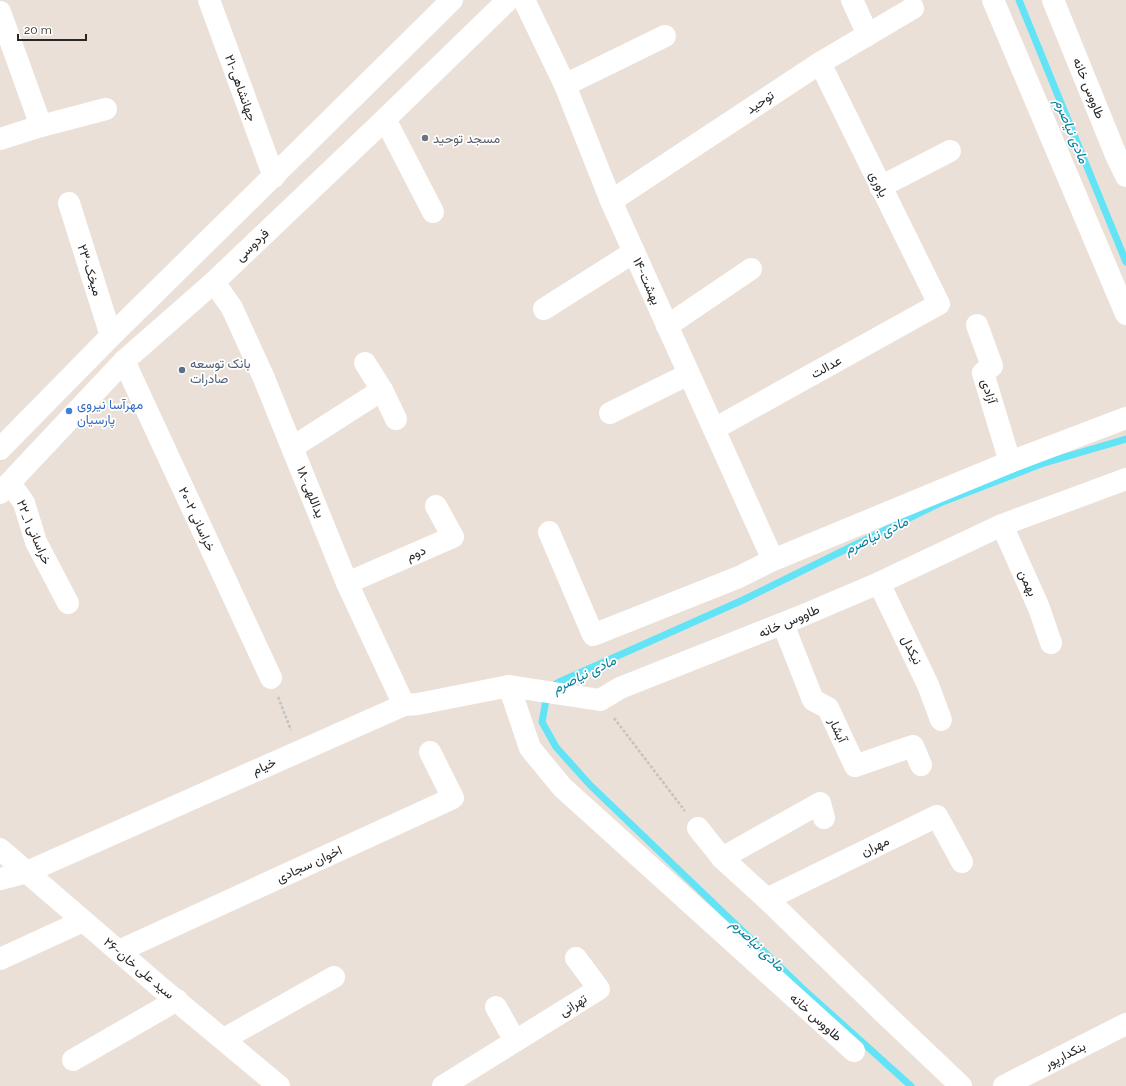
<svg xmlns="http://www.w3.org/2000/svg" width="1126" height="1086" font-family="Raleway,Vazirmatn,sans-serif">
<rect width="100%" height="100%" fill="#ebe0d7"/>
<g fill="none" stroke-linecap="round" stroke-linejoin="round">
<g stroke="#62e4f6" stroke-width="7">
<path d="M1019,0L1126,262"/>
<path d="M911,1086L802,988L590,785L556,747L542,722L548,689L559,682L743,600L940,503L1041,464L1126,439"/>
</g>
<g stroke="#c3c3c3" stroke-width="2.5" stroke-dasharray="3 2" stroke-linecap="butt">
<path d="M278,697L291,730"/>
<path d="M614,718L685,811"/>
</g>
<g stroke="#fff" stroke-width="22">
<path d="M209,0L274,177"/>
<path d="M524,0L565,85L611,201L773,560"/>
<path d="M852,0L868,35"/>
<path d="M993,0L1126,314"/>
<path d="M1053,0L1116,155L1126,176"/>
<path d="M0,12L41,126"/>
<path d="M565,85L665,36"/>
<path d="M385,119L433,212"/>
<path d="M0,139L41,126L106,109"/>
<path d="M880,187L950,151"/>
<path d="M611,201L820,63L913,8"/>
<path d="M69,203L111,336"/>
<path d="M214,282L232,308L263,376L347,583L404,705"/>
<path d="M544,309L634,252"/>
<path d="M977,325L992,366L983,373L1010,462"/>
<path d="M667,326L751,269"/>
<path d="M124,361L271,678"/>
<path d="M365,363L382,390L396,419"/>
<path d="M610,413L689,374"/>
<path d="M714,429L939,304L820,63"/>
<path d="M293,447L382,390"/>
<path d="M10,483L24,503L36,542L68,603"/>
<path d="M1002,525L1039,608L1051,643"/>
<path d="M549,532L593,635L739,577L773,560L1010,462L1126,418"/>
<path d="M347,583L453,537L436,506"/>
<path d="M879,583L928,685L941,720"/>
<path d="M783,624L813,700L828,708L855,766L913,746L921,765"/>
<path d="M509,686L530,748L562,787L854,1051"/>
<path d="M698,828L722,858L767,899L882,1011L961,1086"/>
<path d="M722,858L820,803L824,818"/>
<path d="M0,879L27,872L404,705L418,704L509,686L600,700L620,688L799,617L879,583L1002,525L1126,479"/>
<path d="M767,899L937,816L962,862"/>
<path d="M119,951L453,798L430,752"/>
<path d="M0,959L83,921"/>
<path d="M496,1007L515,1041"/>
<path d="M224,1039L334,977"/>
<path d="M73,1060L177,1000"/>
<path d="M443,1086L599,989L576,958"/>
<path d="M1004,1086L1126,1024"/>
</g>
<g stroke="#fff" stroke-width="22">
<path d="M0,449L111,336L452,0"/>
<path d="M0,493L124,361L214,282L379,125L508,0"/>
<path d="M0,849L160,987L279,1086"/>
</g>
</g>
<circle fill="#6b7280" stroke="#fff" stroke-width="1.5" cx="425" cy="138" r="4"/>
<circle fill="#5c6f8a" stroke="#fff" stroke-width="1.5" cx="182" cy="370" r="4"/>
<circle fill="#3f7fe0" stroke="#fff" stroke-width="1.5" cx="69" cy="411" r="4"/>
<g text-anchor="middle" dominant-baseline="central" stroke-width="3.5" stroke-linejoin="round" paint-order="stroke">
<g font-size="13" fill="#272727" stroke="#fff">
<text transform="translate(241 88) rotate(70)">۲۱-جهانشاهی</text>
<text transform="translate(1089 88) rotate(68)">طاووس خانه</text>
<text transform="translate(760 102) rotate(-34)">توحید</text>
<text transform="translate(879 184) rotate(64)">یاوری</text>
<text transform="translate(252 245) rotate(-44)">فردوسی</text>
<text transform="translate(90 270) rotate(72)">۲۳-میخک</text>
<text transform="translate(647 281) rotate(66)">۱۴-بهشت</text>
<text transform="translate(826 367) rotate(-29)">عدالت</text>
<text transform="translate(989 391) rotate(73)">آزادی</text>
<text transform="translate(311 492) rotate(68)">۱۸-یداللهی</text>
<text transform="translate(197 519) rotate(65)">۲۰-خراسانی ۲</text>
<text transform="translate(34 532) rotate(67)">۲۲_خراسانی ۱</text>
<text transform="translate(416 553) rotate(-23)">دوم</text>
<text transform="translate(1028 583) rotate(67)">بهمن</text>
<text transform="translate(789 621) rotate(-23)">طاووس خانه</text>
<text transform="translate(912 650) rotate(64)">نیکدل</text>
<text transform="translate(838 730) rotate(65)">آبشار</text>
<text transform="translate(264 766) rotate(-24)">خیام</text>
<text transform="translate(875 846) rotate(-26)">مهران</text>
<text transform="translate(309 864) rotate(-25)">اخوان سجادی</text>
<text transform="translate(139 968) rotate(40)">۲۶-سید علی خان</text>
<text transform="translate(573 1005) rotate(-32)">تهرانی</text>
<text transform="translate(816 1017) rotate(42)">طاووس خانه</text>
<text transform="translate(1065 1055) rotate(-27)">بنکدارپور</text>
</g>
<g font-size="13" fill="#5b616d" stroke="#fff" text-anchor="start">
<text x="433" y="138">مسجد توحید</text>
</g>
<g font-size="13" fill="#4e5e75" stroke="#fff" text-anchor="start">
<text x="190" y="363">بانک توسعه<tspan x="190" dy="15">صادرات</tspan></text>
</g>
<g font-size="13" fill="#366cbe" stroke="#fff" text-anchor="start">
<text x="77" y="404">مهرآسا نیروی<tspan x="77" dy="15">پارسیان</tspan></text>
</g>
<g font-size="14" font-style="italic" fill="#05809e" stroke="#fff">
<text transform="translate(1072 131) rotate(68)">مادی نیاصرم</text>
<text transform="translate(876 535) rotate(-26)">مادی نیاصرم</text>
<text transform="translate(584 674) rotate(-26)">مادی نیاصرم</text>
<text transform="translate(758 945) rotate(44)">مادی نیاصرم</text>
</g>
</g>
<path d="M18 34v6h68v-6" fill="none" stroke="#272727" stroke-width="2"/>
<text x="24" y="34" font-size="12" fill="#272727" stroke="#ffffff" stroke-width="3" paint-order="stroke">20 m</text>
</svg>
